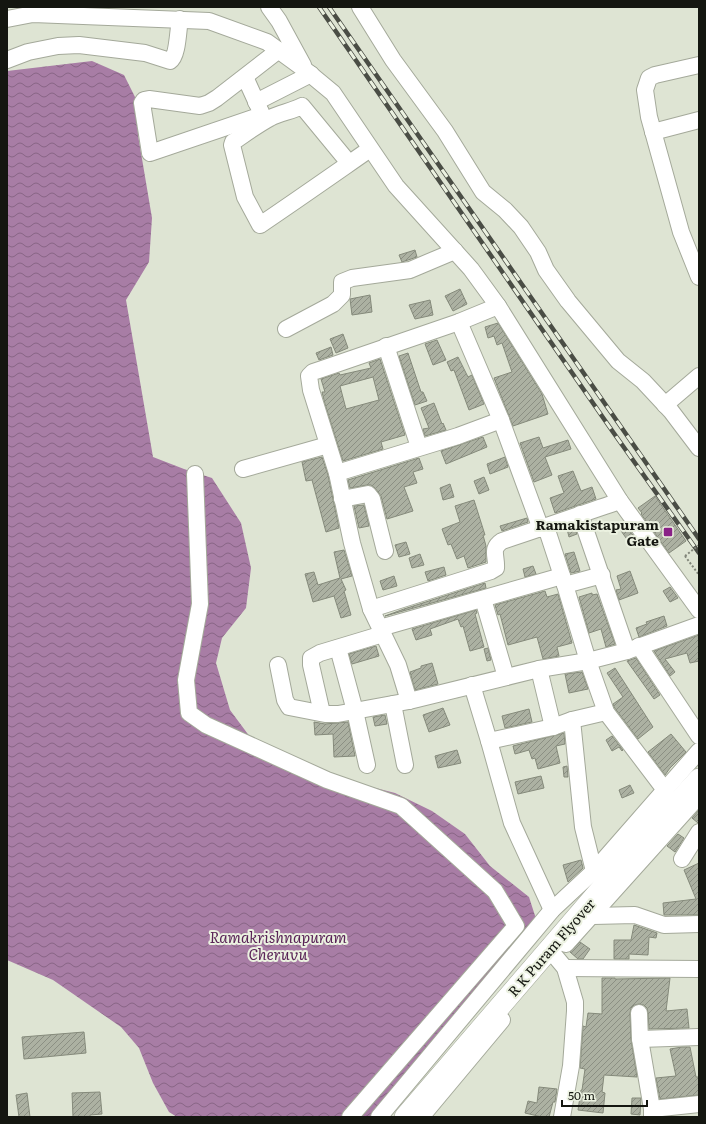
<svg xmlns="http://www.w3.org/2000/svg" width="706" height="1124" font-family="Literata,serif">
<defs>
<pattern id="water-waves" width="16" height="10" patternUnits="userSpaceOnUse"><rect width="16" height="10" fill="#a87da5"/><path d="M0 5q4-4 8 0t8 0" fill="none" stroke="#886585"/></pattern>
<pattern id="building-hatch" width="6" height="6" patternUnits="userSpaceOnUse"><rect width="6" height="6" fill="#acb1a2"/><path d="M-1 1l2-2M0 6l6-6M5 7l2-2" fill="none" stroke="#8b8f83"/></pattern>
</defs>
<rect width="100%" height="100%" fill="#dee4d3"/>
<path fill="url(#water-waves)" d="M92,61L124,75L137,101L138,135L152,218L149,262L126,300L153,457L184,469L212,478L241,523L251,568L246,608L222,638L216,663L230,710L256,745L337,778L395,793L432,811L465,834L490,866L529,897L538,925L373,1117H177L169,1112L153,1083L139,1048L121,1027L53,980L7,960V71Z"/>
<g fill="url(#building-hatch)" stroke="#858a7b" fill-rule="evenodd">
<path d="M415,250L417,257L402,262L399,255Z"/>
<path d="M460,289L467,304L453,311L445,296Z"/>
<path d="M370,295L372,312L352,315L350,299Z"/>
<path d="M430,300L433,315L415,319L409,305Z"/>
<path d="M498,323L542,394L548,414L513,426L494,378L512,372L502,343L497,345L494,336L488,338L485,327Z"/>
<path d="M343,334L348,348L336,353L330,339Z"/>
<path d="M437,340L446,360L433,365L425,344Z"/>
<path d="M331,347L333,355L319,360L316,353Z"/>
<path d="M408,353L421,392H423L427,401L415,405L399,356Z"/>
<path d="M458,357L468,377L472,375L484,404L469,410L454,370L451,371L447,362Z"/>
<path d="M380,359L405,435L381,442L383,449L343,461L325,404L322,392H325L321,379L339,373L340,375L371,368L369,363ZM373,377L379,400L346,409L340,386Z"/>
<path d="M434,403L442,424L443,423L446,430L425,436L423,429L429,428L421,408Z"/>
<path d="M483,437L487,447L446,464L441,451Z"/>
<path d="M539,437L543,448L568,440L571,449L545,457L552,475L534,482L520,443Z"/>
<path d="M322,457L328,475L339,528L326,532L312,480L306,481L302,462Z"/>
<path d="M505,457L508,467L490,474L487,464Z"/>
<path d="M419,458L423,469L413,472L417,483L404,487L413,511L387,519L381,496L375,488L371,485H367L350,488L348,480Z"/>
<path d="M573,471L581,491L592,487L596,499L555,513L550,498L564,493L558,476Z"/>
<path d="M484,477L489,490L479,494L474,481Z"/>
<path d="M450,484L454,497L443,500L440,488Z"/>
<path d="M655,496L686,541L669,553L641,514L642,513L638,508Z"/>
<path d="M474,500L485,535H483L486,546V562L468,568L464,556L457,559L451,544L448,545L442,529L460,522L455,506Z"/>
<path d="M364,505L369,526L359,528L354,506Z"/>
<path d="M527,518L528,522L502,531L500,526Z"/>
<path d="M625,524L637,541L631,545L619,528Z"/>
<path d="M574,527L577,534L569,537L567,529Z"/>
<path d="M406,542L410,554L399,557L395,545Z"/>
<path d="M344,550L352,576L341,579L346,590L344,591L351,615L341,618L334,596L313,602L305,574L314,572L318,585L340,578L334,552Z"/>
<path d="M574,552L580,571L571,573L565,554Z"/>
<path d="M420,554L424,565L412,568L409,558Z"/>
<path d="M533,566L536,574L525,577L523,569Z"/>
<path d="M444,567L446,575L428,581L425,572Z"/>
<path d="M630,571L638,593L619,600L616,590L621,589L617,576Z"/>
<path d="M394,576L397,586L383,590L380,581Z"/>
<path d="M485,583L486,588L385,616L404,609Z"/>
<path d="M670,587L678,598L670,602L663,591Z"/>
<path d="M545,591L547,597L558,594L572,643L557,647L559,656L543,659L537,637L508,645L500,614L498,615L495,605Z"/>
<path d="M592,593V595L597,594L615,644L606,647L601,629L589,633L579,597Z"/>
<path d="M476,610L477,613L475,614L484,647L470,651L463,626L461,627L458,619L430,629L432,635L416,640L412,629Z"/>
<path d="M664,616L667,626L639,637L636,628L647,624L646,622Z"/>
<path d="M699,635V661L690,663L687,653L665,659L675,672L670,676L654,651Z"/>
<path d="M376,646L379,656L352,664L349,654Z"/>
<path d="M488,648L491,660L487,661L484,649Z"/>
<path d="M636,658L660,695L654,699L627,661Z"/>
<path d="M432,663L438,684L415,690L410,672L421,668V666Z"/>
<path d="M615,668L653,727L638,739L614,707L613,704L623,697L607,673Z"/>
<path d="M582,672L588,689L569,693L565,674Z"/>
<path d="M443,708L450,725L429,732L423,715Z"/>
<path d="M529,709L532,722L505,728L502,716Z"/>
<path d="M385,715L387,724L375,726L373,717Z"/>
<path d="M314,722L325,724L348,722L355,756L334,757L333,734L315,735Z"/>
<path d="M564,733L565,744L556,746L560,763L538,769L535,758L532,759L529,750L515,754L513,746Z"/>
<path d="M671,734L686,752L670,768L665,775L648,752Z"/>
<path d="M612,736L623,750L622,751L619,747L612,751L606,740Z"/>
<path d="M457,750L461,763L438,768L435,756Z"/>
<path d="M567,766L568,777H564L563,767Z"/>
<path d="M541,776L544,788L518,794L515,782Z"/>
<path d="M630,785L634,793L622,798L619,790Z"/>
<path d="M699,810V823H698L692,818Z"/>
<path d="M678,834L684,838L675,852L667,846Z"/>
<path d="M581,860L583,868L568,882L563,865Z"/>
<path d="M699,863V915H664L663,903L696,899L684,870Z"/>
<path d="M634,925L657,933L656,938L649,937L648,955L629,954V959H614V940H631Z"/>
<path d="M580,942L590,949L583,959H578L570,952Z"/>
<path d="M602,978H615V979L670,978L666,1011L687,1009L689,1028L649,1029L648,1013L647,1008L644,1005L639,1004L634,1005L631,1008L630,1013L631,1039L637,1077L604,1075L602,1092L605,1093L603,1113L578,1110L581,1090H582L585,1069L580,1068L583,1026L586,1027L588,1013L602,1014Z"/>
<path d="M84,1032L86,1053L24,1059L22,1037Z"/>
<path d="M682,1047H690L696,1077H699V1095L660,1099L656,1078L676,1076L670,1049Z"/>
<path d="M539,1087L557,1089L555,1102H553L549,1117H542L525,1113L528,1101L537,1103Z"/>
<path d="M100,1092L102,1114L90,1115V1117H73L72,1093Z"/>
<path d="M27,1093L30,1117H19L16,1095Z"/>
<path d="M632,1098H641L640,1115L631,1114Z"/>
</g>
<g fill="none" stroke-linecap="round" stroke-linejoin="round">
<g stroke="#a4a99a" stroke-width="18">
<g id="minor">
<path d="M269,7L279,21L303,65"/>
<path d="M360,7L393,60L445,131L483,192L505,210L521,227L538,252L546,270L568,301L618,361L643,381L671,411L699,448"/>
<path d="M7,19L33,14L209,21L267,42L304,69L333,93L396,186L471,269L498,306L620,501L699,610"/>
<path d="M7,60L28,52L58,46L79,45L145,53L170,61C178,56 178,29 180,19"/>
<path d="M699,65L655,75L649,78L645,90L649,117L681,232L699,277"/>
<path d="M245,77L260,110L261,112L259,116L150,153L142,103L144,100L149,99L200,106L209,103L217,98L279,50"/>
<path d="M256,102L311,74"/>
<path d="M653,132L699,120"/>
<path d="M349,163L302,106C292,111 280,113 270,118C257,125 245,134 233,142L232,145L245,197L260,225C297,200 334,174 370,149"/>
<path d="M459,322L501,420L541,529"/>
<path d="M286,329L333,304L342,295V282L352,278L410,270L455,251"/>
<path d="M386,346L419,447"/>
<path d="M665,405L699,376"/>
<path d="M243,469L328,445"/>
<path d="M337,473L458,436L501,420"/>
<path d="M195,474L200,604L186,680L189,713L206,725L327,780L401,806L495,891L516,926L350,1117"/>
<path d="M342,499L368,494L372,499L385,551"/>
<path d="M580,514L627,651"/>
<path d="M546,527L565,585L588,661L606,712L665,790"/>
<path d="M565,585L602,575"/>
<path d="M483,599L506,677"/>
<path d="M371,609L491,571L496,568C497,556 490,549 502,541C542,528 581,514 620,501"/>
<path d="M380,628L562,576"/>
<path d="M639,646L699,736"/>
<path d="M338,648L355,711L367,765"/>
<path d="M278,665L285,700L289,707L325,714H338L409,701L539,669L588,661L627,651L699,625"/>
<path d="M539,669L553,727"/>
<path d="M472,685L489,741L512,823L552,910"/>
<path d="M409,701L398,665L371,609L352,543L337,473L311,390L309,376L313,372L322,369L459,322L498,306"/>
<path d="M393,704L405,765"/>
<path d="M322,713L311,665V658L320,653L383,634"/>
<path d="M572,720L583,827L594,871"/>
<path d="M489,741L553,727L572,720L606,712"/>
<path d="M682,859L699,832"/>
<path d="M593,916L635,915L664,925L699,924"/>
<path d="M566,944L699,796"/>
<path d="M555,956L565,968L575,1002V1011L571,1066L562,1117"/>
<path d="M565,968L699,969"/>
<path d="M639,1013L640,1039L652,1109"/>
<path d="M640,1039L699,1037"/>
<path d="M379,1117L552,910L594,871L699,751"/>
<path d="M421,1117L502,1020"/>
<path d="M652,1117V1109L699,1104"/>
</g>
</g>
<g stroke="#a4a99a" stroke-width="22">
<path id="major" d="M405,1117L644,839L699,779"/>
</g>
<path stroke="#818579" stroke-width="2" stroke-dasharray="2 2" stroke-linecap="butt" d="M685,556L699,575"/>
<use href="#minor" stroke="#fff" stroke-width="16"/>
<use href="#major" stroke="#fff" stroke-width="21"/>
<g stroke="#4a4d45" stroke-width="4.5">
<g id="rail">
<path d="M319,7L613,432L699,553"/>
<path d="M329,7L699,539"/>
</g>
</g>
<use href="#rail" stroke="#ebf1e0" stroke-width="3" stroke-dasharray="9" stroke-linecap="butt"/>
<path stroke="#818579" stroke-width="2" stroke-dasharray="2 2" stroke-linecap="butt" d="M685,556L699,545"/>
</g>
<rect fill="#892187" stroke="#ebf1e0" stroke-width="1.5" x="663" y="527" width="10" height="10" rx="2"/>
<g text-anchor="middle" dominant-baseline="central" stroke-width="4" stroke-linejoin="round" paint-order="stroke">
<g font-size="14" font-weight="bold" fill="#141610" stroke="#ebf1e0" text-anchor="end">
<text x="659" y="524">Ramakistapuram<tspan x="659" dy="16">Gate</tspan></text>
</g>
<g font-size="14" fill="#141610" stroke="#ebf1e0">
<text transform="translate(551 947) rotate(-49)">R K Puram Flyover</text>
</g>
<g font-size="15" font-style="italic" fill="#592357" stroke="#ebf1e0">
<text x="278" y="936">Ramakrishnapuram<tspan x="278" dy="17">Cheruvu</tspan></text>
</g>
</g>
<rect width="706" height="1124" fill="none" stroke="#141610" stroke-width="16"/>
<path d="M562 1100v6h85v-6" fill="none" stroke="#141610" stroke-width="2"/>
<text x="568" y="1100" font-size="12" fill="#141610" stroke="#ebf1e0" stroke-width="3" paint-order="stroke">50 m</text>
</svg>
